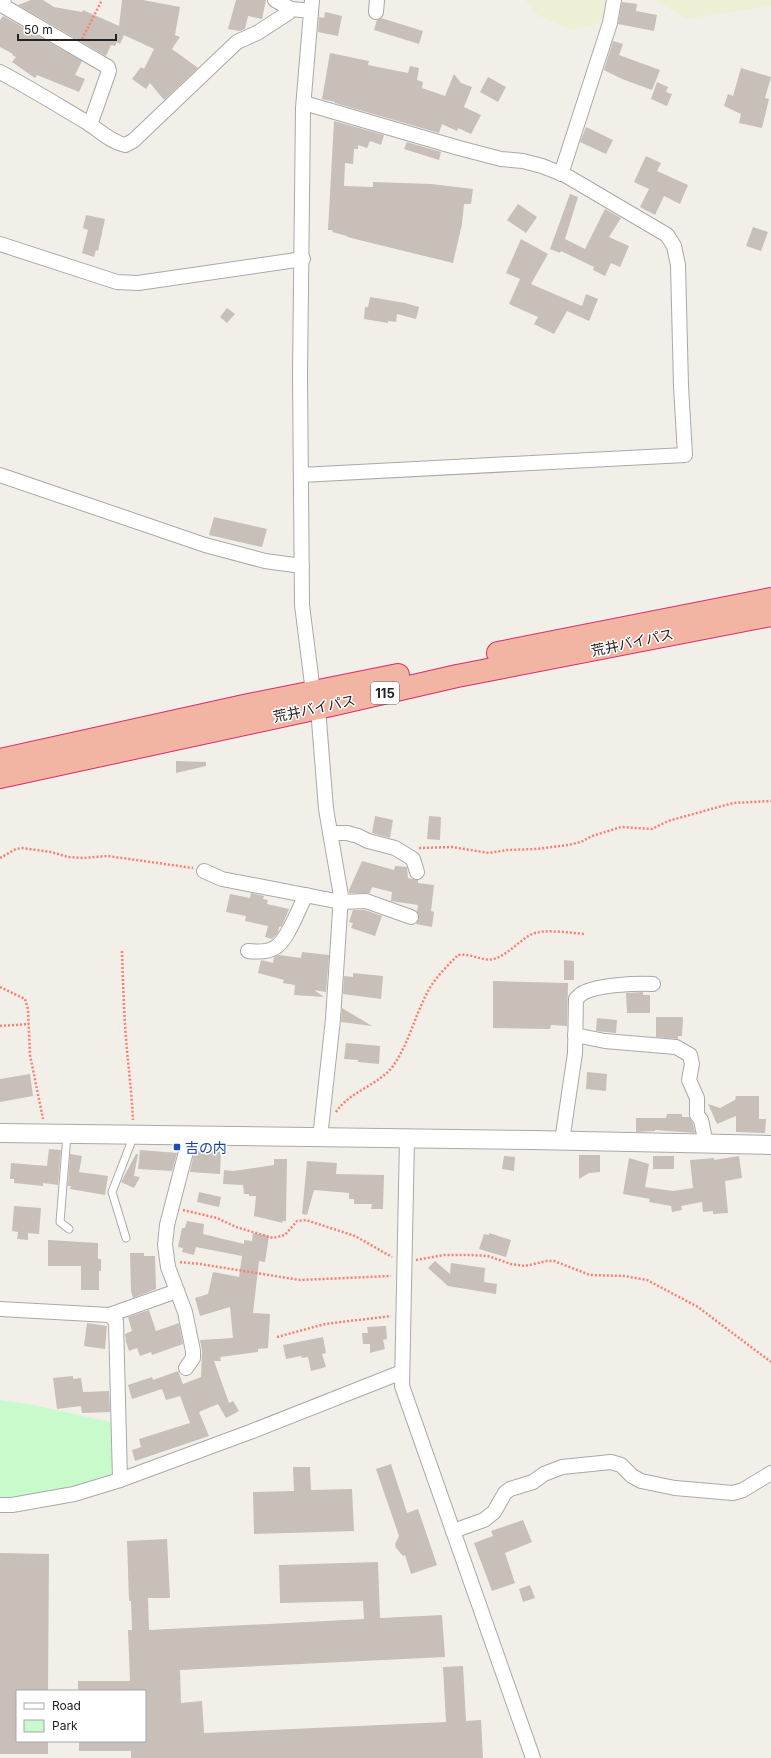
<svg xmlns="http://www.w3.org/2000/svg" width="771" height="1758" font-family="Inter,'Noto Sans JP',sans-serif">
<rect width="100%" height="100%" fill="#f2efe9"/>
<g fill="#eef0d5">
<path d="M525,0H606L604,22L572,30L539,16Z"/>
<path d="M655,0H771V6L686,19Z"/>
</g>
<path fill="#c8facc" d="M0,1400L29,1404L115,1423L117,1477L69,1491L0,1502Z"/>
<g fill="#c7bfb8">
<path d="M31,0H43L54,7L82,12L83,10L119,26L122,0H143L180,7L175,35L180,37L172,49L198,68L164,100L150,83L146,89L132,79L141,67L144,69L154,49L124,35L120,44L117,42L115,46L111,45L106,56L18,5Z"/>
<path d="M236,0H266L262,19L248,16L245,29L240,31L228,29Z"/>
<path d="M622,2L637,4L636,11L657,15L654,31L618,24Z"/>
<path d="M325,12L342,16L338,36L318,32L319,17L324,18Z"/>
<path d="M3,16L82,61L75,75L85,79L79,92L37,75L35,78L12,62L16,57L12,55L13,54L0,47V20Z"/>
<path d="M381,18L423,31L419,44L374,30L377,20Z"/>
<path d="M613,41L623,44L619,55L660,70L652,90L622,79L604,70Z"/>
<path d="M330,53L369,61L368,65L408,73L410,66L419,68L417,80L423,82L422,88L445,96L454,74L461,83L472,87L464,107L481,115L471,134L458,128L457,131L442,124L439,133L335,103V102L322,99Z"/>
<path d="M741,68L771,77L765,98L769,99L762,128L739,123L741,114L724,106L728,94L733,96Z"/>
<path d="M488,77L506,87L498,102L480,92Z"/>
<path d="M657,82L668,87L666,92L672,94L667,106L651,99Z"/>
<path d="M334,121L384,135L381,145L370,141L367,148L358,145V149H354L353,164L345,163L344,186L373,187V182L431,184L473,189L471,204H464L462,224L453,263L347,237V236L332,232L333,230H328Z"/>
<path d="M586,127L613,140L606,154L580,142Z"/>
<path d="M393,138L441,152L439,160L404,149L407,142Z"/>
<path d="M646,156L661,163L657,171L688,185L680,204L664,196L655,215L640,207L649,189L634,182Z"/>
<path d="M570,194L578,197L565,239L585,249L605,209L621,218L609,237L629,246L620,267L611,263L605,276L593,270L594,267L561,251L560,253L550,249Z"/>
<path d="M518,204L537,217L526,233L507,220Z"/>
<path d="M86,215L105,219L98,251L96,250L94,257L82,253L88,230L83,228Z"/>
<path d="M753,227L768,232L761,251L746,246Z"/>
<path d="M521,239L548,254L531,284L582,306L586,294L598,299L589,321L567,311L554,334L534,324L538,317L509,304L520,279L506,273Z"/>
<path d="M370,297L405,303L419,307L416,319L397,314L396,322L388,321V323L364,319L365,307H368Z"/>
<path d="M227,308L235,314L227,323L220,317Z"/>
<path d="M214,517L267,529L262,547L209,535Z"/>
<path d="M176,761L206,762V766L176,773Z"/>
<path d="M375,816L393,820L390,838L372,833Z"/>
<path d="M429,816L441,817L440,840L427,839Z"/>
<path d="M362,861L394,870L395,866L407,867L408,878L418,880V883L434,885L431,911L434,912L432,927L416,924L419,919L417,911L418,905L391,901L392,892L372,887L370,893H349V890Z"/>
<path d="M251,893L264,896L263,899L268,900L267,904L289,909L282,926L279,927L278,933L272,939L265,937L268,926L245,921L246,916L226,912L230,894L250,898Z"/>
<path d="M353,910H365L382,916L375,936L351,928L353,923L349,922Z"/>
<path d="M302,952L329,955L326,992L314,990L324,997L294,995L295,985L283,983L284,980L258,973L261,960L273,963L274,957L279,955L301,958Z"/>
<path d="M564,960L574,961V980H564Z"/>
<path d="M353,973L383,976L381,999L343,994L344,976L353,977Z"/>
<path d="M493,981L568,983L567,1026L551,1025L550,1029L493,1028Z"/>
<path d="M643,992V995H650V1013H627L626,993Z"/>
<path d="M342,1008L372,1026L341,1022Z"/>
<path d="M656,1017H683L682,1036H678V1039L656,1037Z"/>
<path d="M597,1018L617,1020L616,1033L596,1031Z"/>
<path d="M346,1043L380,1046L379,1064L358,1062V1060L344,1059Z"/>
<path d="M587,1072L607,1074L606,1091L586,1089Z"/>
<path d="M30,1074L33,1096L0,1102V1079Z"/>
<path d="M736,1096H759V1119H766L765,1133L736,1132V1116L717,1124L708,1104L720,1108L735,1100Z"/>
<path d="M667,1114H682V1117H689L693,1124L695,1133L655,1130V1131L636,1132V1118H666Z"/>
<path d="M49,1149L61,1150L58,1185L43,1183V1186L14,1183V1179H10L11,1163L47,1166Z"/>
<path d="M140,1150L177,1153L172,1171L138,1169Z"/>
<path d="M197,1151L221,1152L220,1174L190,1172L194,1153H196Z"/>
<path d="M70,1154L82,1156L79,1172L108,1176L105,1195L70,1189L71,1186H68Z"/>
<path d="M136,1154H138L134,1176L140,1177L134,1188L121,1182Z"/>
<path d="M579,1155H600V1172L589,1173L579,1179Z"/>
<path d="M504,1156L515,1157L514,1171L502,1169Z"/>
<rect x="653" y="1156" width="21" height="13"/>
<path d="M739,1156L742,1178L725,1181L728,1213L713,1214V1211L703,1212L702,1202L681,1206L682,1210L672,1212L671,1206L649,1202L650,1199L623,1194L629,1158L649,1164L645,1187L673,1191L693,1188L690,1160L714,1158V1160Z"/>
<path d="M274,1159H287L286,1221H282L283,1223L254,1216L256,1196H249V1194H244L243,1185L223,1184L224,1170L233,1171L274,1165Z"/>
<path d="M307,1161L337,1163L336,1174L384,1175L383,1209H371L372,1204H354V1199H349V1193L314,1190L307,1215L302,1214Z"/>
<path d="M199,1192L221,1197L219,1207L197,1202Z"/>
<path d="M14,1206L41,1208L39,1234L28,1233V1240L17,1239L18,1232L12,1231Z"/>
<path d="M187,1221L204,1224L203,1234L244,1244V1240L252,1241L253,1233L269,1236L265,1262L259,1261L253,1313L270,1314L268,1348L258,1349V1352L220,1357L221,1361H214L229,1403L233,1401L239,1411L226,1418L218,1404L199,1412L209,1436L135,1461L132,1450L141,1447L139,1439L190,1423L180,1396L166,1400L162,1389L132,1399L128,1385L152,1377L153,1380L178,1371L183,1384L201,1377L202,1351L200,1340L233,1338L230,1307L200,1316L195,1298L208,1294L213,1272L239,1277L242,1256L196,1247L194,1255L182,1252L183,1248L178,1247L182,1228H185Z"/>
<path d="M489,1233L511,1240L506,1257L479,1249L484,1234L489,1235Z"/>
<path d="M48,1240L98,1243V1259H101V1271H99V1290H81V1266H48Z"/>
<path d="M130,1253H144V1256H155L156,1289L133,1298L131,1291Z"/>
<path d="M435,1261L450,1274L451,1263L485,1268L484,1282L497,1284L496,1294L448,1286L428,1268Z"/>
<path d="M149,1310L156,1331L179,1323L183,1344L152,1355L151,1352L140,1356L137,1348L129,1351L126,1342L125,1334L132,1331L128,1317Z"/>
<path d="M87,1323L107,1326L105,1349L84,1346Z"/>
<path d="M386,1326L387,1339L383,1340L385,1349L370,1353V1344H363L362,1333H368L367,1327Z"/>
<path d="M323,1337L326,1353L322,1354L326,1367L311,1371L308,1357L302,1358L301,1356L286,1359L283,1345Z"/>
<path d="M73,1376V1379L81,1378L83,1392L109,1391L110,1412L82,1413L81,1406L57,1409L53,1378Z"/>
<path d="M391,1464L407,1513L418,1509L437,1565L411,1574L405,1555L403,1556L396,1548L395,1544L399,1536L376,1469Z"/>
<path d="M293,1467H310L311,1490L352,1489L354,1531L254,1534L253,1492L294,1491Z"/>
<path d="M523,1520L532,1542L505,1553L515,1583L492,1591L474,1543L493,1536L491,1531Z"/>
<path d="M167,1539L170,1598H148L149,1630L364,1619L363,1601L280,1603L279,1565L378,1562L380,1618L442,1615L445,1657L180,1670L181,1703L202,1701L204,1733L446,1722L443,1667L463,1666L466,1721L481,1720L483,1758H131V1751H79V1741H145V1691H78V1681H130L128,1630H132L131,1601H129L127,1541Z"/>
<path d="M0,1553L49,1554L48,1691H17V1741H48V1754H0Z"/>
<path d="M530,1585L535,1598L523,1602L519,1589Z"/>
</g>
<g fill="none" stroke-linecap="round" stroke-linejoin="round">
<g stroke="#a9a9a9" stroke-width="9">
<g id="service">
<path d="M67,1135L60,1222L69,1229"/>
<path d="M126,1238L112,1192L134,1135"/>
</g>
</g>
<g stroke="#a9a9a9" stroke-width="16">
<g id="minor">
<path d="M3,0L5,7L108,67L109,71L90,125"/>
<path d="M275,0L291,9L311,11"/>
<path d="M312,0L303,108L300,376L302,605L313,692"/>
<path d="M376,12L377,0"/>
<path d="M0,72C30,88 59,106 88,123C100,131 111,142 125,145L133,141L237,42L257,33L288,13L291,9"/>
<path d="M561,174L610,23L614,0"/>
<path d="M0,244L117,282L138,283L303,259"/>
<path d="M0,475L205,545L265,561L302,566"/>
<path d="M301,475L685,455L681,386L678,265L674,246L667,235L565,175L542,166L523,161L501,159L459,148L304,103"/>
<path d="M318,708L326,809L341,896L333,1019L320,1138"/>
<path d="M330,833H347L358,836L368,841L395,848L413,859L417,872"/>
<path d="M204,871L222,879L341,902L366,901L411,917"/>
<path d="M248,951C257,952 269,952 276,947C288,939 299,908 306,895"/>
<path d="M575,1035L605,1041L676,1047L690,1055L692,1064L689,1080L697,1098V1115L701,1120L706,1144"/>
<path d="M407,1138L402,1386L533,1758"/>
<path d="M562,1141L575,1053L576,999C578,997 581,994 583,993C597,985 637,983 653,984"/>
<path d="M0,1309L109,1315L116,1321L120,1480"/>
<path d="M109,1315L177,1291"/>
<path d="M186,1368L193,1358V1351L185,1312L168,1267L165,1245L167,1225L190,1136"/>
<path d="M0,1505H12L74,1494L120,1480L250,1432L402,1372"/>
<path d="M453,1531L484,1520L494,1512L505,1493L510,1489L533,1482L544,1474L562,1467L611,1462L621,1465L632,1476L641,1481L675,1488L733,1493L743,1490L771,1473"/>
</g>
</g>
<g stroke="#a9a9a9" stroke-width="20">
<path id="tertiary" d="M0,1133L532,1140L771,1145"/>
</g>
<g stroke="#dc2a67" stroke-width="24">
<g id="trunk">
<path d="M498,653L771,599"/>
<path d="M0,760L244,706L398,675"/>
<path d="M0,777L318,708L457,676L771,615"/>
</g>
</g>
<g stroke="#fa8072" stroke-width="2.5" stroke-dasharray="2 2" stroke-linecap="butt">
<path d="M82,39L102,0"/>
<path d="M419,848L452,847L489,853L507,850L536,849L568,845L581,842L592,836L621,827L652,829L668,821L733,803L771,801"/>
<path d="M0,858L16,849L22,848L51,852L68,857L83,858L108,856L193,868"/>
<path d="M122,951C123,984 124,1017 127,1050C129,1073 132,1097 133,1120"/>
<path d="M0,987L25,999L28,1009L30,1055L43,1119"/>
<path d="M0,1026L29,1024"/>
<path d="M336,1112C350,1091 379,1085 393,1066C408,1045 415,1016 427,993C434,979 447,966 458,955C472,953 483,962 494,959C507,955 518,942 530,935C543,928 570,933 585,934"/>
<path d="M183,1210L217,1218L236,1227L273,1238L285,1235L297,1221L306,1220L355,1236L392,1257"/>
<path d="M416,1260L444,1255H471L488,1256L511,1264L525,1266L547,1261H554L590,1275L624,1276L647,1280L698,1307L771,1362"/>
<path d="M180,1262L200,1264L300,1280L391,1276"/>
<path d="M277,1337L325,1324L391,1316"/>
</g>
<use href="#service" stroke="#fff" stroke-width="7"/>
<use href="#minor" stroke="#fff" stroke-width="14"/>
<use href="#tertiary" stroke="#fff" stroke-width="18"/>
<use href="#trunk" stroke="#f2b4a3" stroke-width="22"/>
</g>
<rect fill="#1a4fb4" stroke="#fff" stroke-width="1.5" x="173" y="1143" width="8" height="8" rx="2"/>
<g text-anchor="middle" dominant-baseline="central" stroke-width="3" stroke-linejoin="round" paint-order="stroke">
<rect fill="#fff" stroke="#646464" stroke-width="1" x="371" y="682" width="28" height="22" rx="3"/>
<g font-size="13" font-weight="bold" fill="#222">
<text x="385" y="693">115</text>
</g>
<g font-size="14" fill="#222" stroke="#fff">
<text transform="translate(632 642) rotate(-12)">荒井バイパス</text>
<text transform="translate(314 708) rotate(-12)">荒井バイパス</text>
</g>
<g font-size="14" fill="#164399" stroke="#fff" text-anchor="start">
<text x="185" y="1147">吉の内</text>
</g>
</g>
<rect x="16" y="1690" width="130" height="52" fill="#ffffff" stroke="#a7a7a7"/>
<rect x="24" y="1703" width="20" height="6" fill="#ffffff" stroke="#a7a7a7"/>
<text x="52" y="1710" font-size="12" fill="#222222">Road</text>
<rect x="24" y="1720" width="20" height="12" fill="#c8facc" stroke="#a7a7a7"/>
<text x="52" y="1730" font-size="12" fill="#222222">Park</text>
<path d="M18 34v6h98v-6" fill="none" stroke="#222222" stroke-width="2"/>
<text x="24" y="34" font-size="12" fill="#222222" stroke="#ffffff" stroke-width="3" paint-order="stroke">50 m</text>
</svg>
